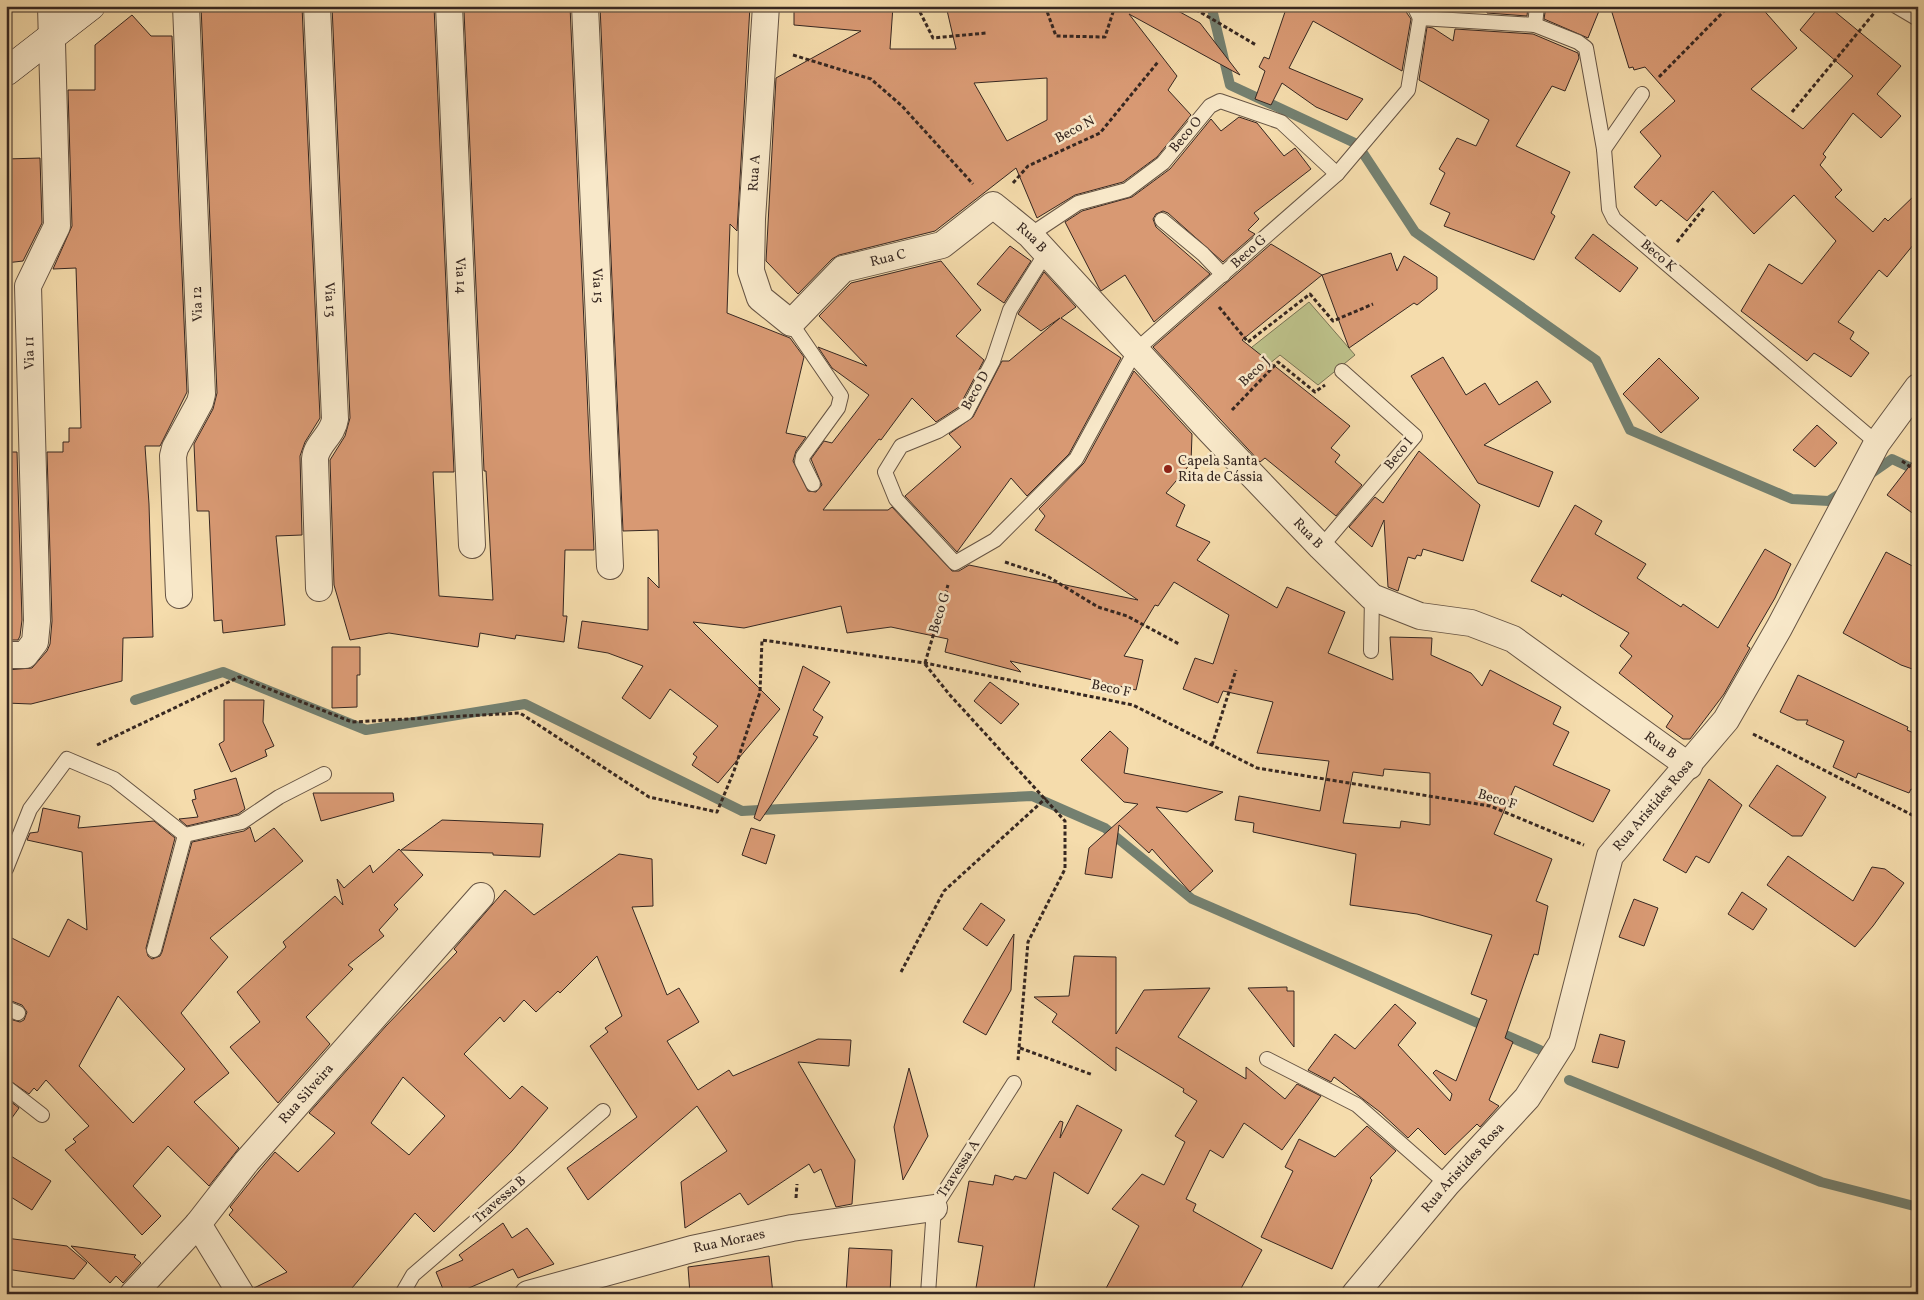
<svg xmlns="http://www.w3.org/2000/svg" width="1924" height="1300" font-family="Vollkorn,serif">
<rect width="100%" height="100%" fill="#f5dcac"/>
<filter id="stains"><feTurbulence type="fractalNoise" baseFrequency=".004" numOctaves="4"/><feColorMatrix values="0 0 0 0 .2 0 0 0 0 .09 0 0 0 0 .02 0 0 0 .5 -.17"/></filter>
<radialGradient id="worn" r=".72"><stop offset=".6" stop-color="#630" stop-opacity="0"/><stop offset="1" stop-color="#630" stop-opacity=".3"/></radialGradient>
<path fill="#bcc089" stroke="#797455" d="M1309,302L1355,355L1318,385L1280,355L1263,369L1247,351Z"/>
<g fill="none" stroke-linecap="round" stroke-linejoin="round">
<g stroke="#748070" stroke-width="10">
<path d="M1208,6L1212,9L1230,85L1357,144L1415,232L1596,360L1630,430L1792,499L1829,501L1844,491"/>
<path d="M1869,475L1892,459L1918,471"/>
<path d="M135,700L223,672L366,730L525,704L742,811L1032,796L1105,828L1192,899L1540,1050"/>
<path d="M1569,1080L1821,1182L1918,1207"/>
</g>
</g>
<g fill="#d89973" stroke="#362721" fill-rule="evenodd">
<path d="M201,6H302L320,418L305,442L300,456L302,535L276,536L285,625L223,633L222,620L214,621L209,511H197L194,444L213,409L217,393Z"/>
<path d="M332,6H434L454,472H433L439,596L493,600L486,471H484L464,11L517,6H570L594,550H565L563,616H567L564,642L516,635L515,639L480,633L478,647L389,633L350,640L334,585L330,460L345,436L350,418Z"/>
<path d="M600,6H750L737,231L730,224L727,313L790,338L804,357L786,433L806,437L796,451L793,461L808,491L816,492L822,485L811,459L824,441L832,443L869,395L832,368L818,347L867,366L819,316L851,283L941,261L981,310L956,336L984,360L959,407L936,422L912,398L881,440L879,439L823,510H888L892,507L952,571H959L969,565L1138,600L1035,530L1045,516L1039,509L1084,463L1134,371L1192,434L1191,463L1166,493L1185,505L1176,526L1210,542L1197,560L1277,608L1287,587L1345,612L1328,653L1393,680L1390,637L1432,638L1431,655L1471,673L1482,686L1490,670L1561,707L1553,724L1569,732L1553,765L1610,790L1593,822L1515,786L1494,834L1552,859L1536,901L1548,906L1538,955L1534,954L1505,1038L1513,1042L1489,1100L1499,1106L1480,1127L1477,1124L1445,1155L1418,1128L1408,1138L1380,1112L1334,1077L1331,1082L1308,1070L1335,1034L1355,1049L1395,1004L1416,1023L1398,1045L1450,1101L1452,1094L1433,1073L1436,1070L1456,1081L1487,1000L1471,994L1492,935L1417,914L1350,905L1356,854L1253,832L1254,823L1235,820L1239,796L1320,811L1329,761L1257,753L1273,702L1223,691L1218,703L1183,689L1195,658L1213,664L1229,615L1174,582L1158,606L1155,605L1124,656L1143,660L1136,690L1010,661L1021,672L945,652L948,639L891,627L847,633L841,606L744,628L693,622L780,709L718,783L692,765L697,757L693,754L718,726L670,689L650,719L622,698L643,666L608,653L578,648L582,621L648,630V577L659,588L658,530L623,531ZM1384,769L1430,773V825L1401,821L1400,828L1343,823L1353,772L1383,776Z"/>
<path d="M794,6H893L890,49H956L946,6H1169L1200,23L1240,75L1129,14L1177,76L1168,90L1191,115L1157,157L1123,182L1075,195L1037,218L1016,168L935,231L839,255L832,259L798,294L766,261L776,78L861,31L794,25ZM1047,78V120L1007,141L974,83Z"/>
<path d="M1287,6H1402L1411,19L1402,71L1313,21L1289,68L1363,99L1347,120L1316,107L1282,83L1271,105L1255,99L1265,71L1259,67L1264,57L1269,59Z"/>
<path d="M1486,6H1528L1527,16L1487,13Z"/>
<path d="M1546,6H1601L1588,38L1544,19Z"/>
<path d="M1610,6H1760L1797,48L1751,89L1803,129L1853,76L1800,30L1820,6H1828L1901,66L1877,94L1901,116L1881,138L1853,113L1823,154L1826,157L1820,165L1842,190L1835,197L1873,232L1885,218L1888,221L1918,192V239L1887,277L1879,270L1838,322L1854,332L1850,339L1869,353L1851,377L1814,353L1807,361L1741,311L1769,264L1802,284L1836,241L1794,195L1754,234L1713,191L1687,221L1661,200L1656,206L1634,187L1661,156L1640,132L1675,101L1645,67L1634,70L1633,67L1629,68Z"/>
<path d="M132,15L151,36H172L187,392L160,446H145L149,504L153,637L123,638L122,681L31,704L6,703V670L32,668L47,651L50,644L52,621L47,452H63V442H69V428H81L76,268L53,269L72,226L68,90H95V45Z"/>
<path d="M1427,27L1433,28L1453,41L1455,29L1533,34L1578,53L1579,58L1565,91L1552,86L1516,146L1570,172L1551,213L1555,216L1534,260L1444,226L1450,213L1430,204L1445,173L1439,169L1457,138L1476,146L1489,120L1419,80Z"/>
<path d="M1239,117L1257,123L1284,156L1295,148L1311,169L1254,213L1259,219L1248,230L1255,234L1223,262L1168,213L1163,211L1156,214L1153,219L1156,227L1210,274L1154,322L1125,275L1101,291L1099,288L1065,222L1082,211L1132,197L1170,169L1211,119L1221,131Z"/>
<path d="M40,158L42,223L23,261L6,263V159Z"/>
<path d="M1593,234L1638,268L1620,292L1575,258Z"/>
<path d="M1271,244L1322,275L1242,340L1350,426L1331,448L1340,455L1335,462L1362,485L1336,516L1265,458L1260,462L1153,347Z"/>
<path d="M1010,246L1031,261L1004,303L977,284Z"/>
<path d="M1391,253L1397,271L1404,256L1437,277V289L1417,305L1414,303L1349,348L1322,275Z"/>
<path d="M1044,272L1076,307L1061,318L1121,358L1069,454L1027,496L1011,478L957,552L905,496L961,447L949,434L973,417L1002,361H1009L1060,318L1041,331L1018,314Z"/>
<path d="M1443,357L1466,395L1485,383L1499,405L1537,381L1551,402L1484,445L1553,472L1539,507L1478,483L1411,376Z"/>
<path d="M1659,358L1699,398L1661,433L1623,394Z"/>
<path d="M1817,425L1837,443L1815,467L1793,450Z"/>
<path d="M1419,451L1480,505L1463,561L1423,549L1421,556L1417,555L1415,559L1408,557L1398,591L1388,587L1384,520L1372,547L1349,527L1375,497L1383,503Z"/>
<path d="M6,452H17L22,620L20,636L18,640H6Z"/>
<path d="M1918,455V517L1887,495Z"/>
<path d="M1575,505L1602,521L1595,534L1646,564L1637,578L1681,607L1683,604L1718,628L1765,549L1791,564L1775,598L1747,646L1750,648L1724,694L1690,739H1683L1666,727L1673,716L1619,673L1632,656L1620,646L1629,633L1562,594L1561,597L1531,581Z"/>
<path d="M1886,552L1918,569V671L1901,665L1843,633Z"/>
<path d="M332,647H360V675H357V707L332,708Z"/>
<path d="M803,666L830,682L813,710L823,717L813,735L818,737L760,821L754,818Z"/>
<path d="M1798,675L1908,727L1907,730L1918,735V792L1911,789L1909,793L1858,773L1856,778L1833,767L1844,741L1806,724L1808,720H1797L1780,712Z"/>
<path d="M990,682L1019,704L1001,724L974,701Z"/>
<path d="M224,700H264L263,722L274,746L265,750L267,756L231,772L219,744L224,741Z"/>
<path d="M1110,731L1128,748L1124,773L1223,792L1187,812L1156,807L1213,871L1190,892L1152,849L1149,853L1119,825L1112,878L1085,874L1089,848L1138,804L1124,802L1081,760Z"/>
<path d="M1777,765L1826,797L1802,836H1792L1749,806Z"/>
<path d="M236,778L245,809L238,814L187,826L179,819L198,817L192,800L196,799L194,790Z"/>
<path d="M1709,779L1742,805L1709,863L1696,856L1686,873L1663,860Z"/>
<path d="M313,793H393L394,801L321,821Z"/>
<path d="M43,808L80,816L78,828L154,821L175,838L146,948L148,956L152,959L160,956L162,952L192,842L244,831L250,827L255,842L274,828L303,861L210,938L228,957L181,1013L229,1073L194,1102L239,1148L209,1186L168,1146L133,1186L161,1216L142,1235L65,1150L76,1142L73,1139L89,1126L46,1080L37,1091L34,1088L29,1094L6,1078V1018L20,1022L24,1020L27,1012L22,1005L6,999V935L49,957L68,919L87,930L82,852L27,840L30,833L38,832ZM118,996L185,1069L133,1123L79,1066Z"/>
<path d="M442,820L543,824L540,857L493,855V853L401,850Z"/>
<path d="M751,828L775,835L766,864L742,855Z"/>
<path d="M399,849L423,875L394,905L398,909L379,930L384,936L348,965L353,969L306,1017L330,1044L278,1103L230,1047L260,1022L237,992L286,947L283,942L335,896L343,905L337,879L344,888L370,865L373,873Z"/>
<path d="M619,854L652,859L653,906L632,907L667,995L679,988L699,1022L667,1041L698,1090L729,1070L733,1076L818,1039L851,1040L849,1066L798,1062L855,1160L852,1204L836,1207L821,1169L814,1173L809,1164L748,1205L740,1193L685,1228L681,1182L727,1151L697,1106L588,1200L567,1168L637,1117L590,1046L608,1032L605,1028L622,1016L597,956L560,993L558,991L536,1012L524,1000L504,1022L500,1017L464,1054L510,1099L522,1086L548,1108L512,1151L434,1232L415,1213L347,1294H256L254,1288L287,1272L229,1215L233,1210L230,1207L259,1171L275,1152L298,1172L335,1133L309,1113L386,1026L457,952L454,949L505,890L534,915ZM403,1077L445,1116L409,1155L371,1123Z"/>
<path d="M1788,856L1853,901L1872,867L1885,869L1904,883L1873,926L1855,947L1767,885Z"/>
<path d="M1742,892L1767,909L1753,930L1728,914Z"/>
<path d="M1634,899L1658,908L1644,946L1619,937Z"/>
<path d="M981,903L1005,920L987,946L963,929Z"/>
<path d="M1014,934L1011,990L986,1035L963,1022Z"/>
<path d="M1074,956L1116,957V1034L1144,990L1210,988L1178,1037L1246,1079V1067L1285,1099L1297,1084L1321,1096L1282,1150L1244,1123L1223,1158L1210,1150L1186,1199L1196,1204L1193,1211L1262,1250L1238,1294H1103L1139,1226L1112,1209L1142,1174L1164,1185L1185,1142L1175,1136L1197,1101L1183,1092L1184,1089L1116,1047V1071L1052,1022L1057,1014L1034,997L1069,996Z"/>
<path d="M1287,987V991H1294V1047L1248,988Z"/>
<path d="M1600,1034L1625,1041L1618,1068L1592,1062Z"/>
<path d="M909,1068L928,1136L903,1180L894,1127Z"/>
<path d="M6,1098L19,1108L6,1126Z"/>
<path d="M1077,1105L1122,1130L1088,1194L1054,1172L1033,1294H975L983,1246L958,1242L969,1181L993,1185L995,1175L1013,1180L1015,1176L1026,1179L1060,1121L1063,1122L1060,1138Z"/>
<path d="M1367,1126L1396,1151L1370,1178L1372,1180L1332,1269L1261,1237L1293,1171L1285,1167L1299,1139L1335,1157Z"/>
<path d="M6,1153L51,1181L32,1210L6,1194Z"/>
<path d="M503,1223L512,1238L527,1228L554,1264L518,1278L513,1269L455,1294H445L436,1272L463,1260L459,1255Z"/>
<path d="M6,1238L67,1246L87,1263L74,1279L6,1269Z"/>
<path d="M71,1246L136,1255L134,1257L141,1263L123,1283L116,1276L110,1283Z"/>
<path d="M849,1248L892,1250L890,1294H846Z"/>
<path d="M769,1256L773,1294H690L688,1267Z"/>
</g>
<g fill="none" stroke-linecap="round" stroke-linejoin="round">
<g stroke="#665444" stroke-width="16">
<g id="lane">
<path d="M1414,6L1420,18"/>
<path d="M1896,6L1918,19"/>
<path d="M1535,25L1578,42L1586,48L1604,149L1609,209L1614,219L1877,443"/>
<path d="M1604,149L1642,94"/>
<path d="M1162,220L1203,254L1223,275"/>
<path d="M1030,235L1078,203L1127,190L1163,163L1210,106L1220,101L1281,122L1337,174"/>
<path d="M1046,253L1010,310L993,361L966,413L938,431L901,446L885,472L896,499L955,563L995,540L1076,459L1135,351L1337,174L1408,90L1420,18L1535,25L1537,6"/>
<path d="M791,323L841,396L838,408L803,456L802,462L813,484"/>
<path d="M1321,547L1415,436L1342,371"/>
<path d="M1371,651L1372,597"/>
<path d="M185,835L242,822L279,797L324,774"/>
<path d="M6,869L30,809L67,759L114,779L185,835L154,950"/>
<path d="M6,1008L18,1013"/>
<path d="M1267,1059L1357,1105L1447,1184"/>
<path d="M6,1087L42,1115"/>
<path d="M402,1294L413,1275L603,1111"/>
<path d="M928,1294L934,1208L1014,1083"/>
</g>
</g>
<g stroke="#665444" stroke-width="28">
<g id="street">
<path id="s1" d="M317,6L335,419C333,435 316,444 315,459L319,588"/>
<path id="s2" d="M449,6L472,545"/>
<path id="s3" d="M585,6L610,566"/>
<path id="s4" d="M766,6L752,219L751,271L760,298L791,323L843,269L942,245L993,205L1030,235L1211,432L1321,547L1372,597L1420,616L1471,623L1513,639L1689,766"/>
<path d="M179,595L173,456L175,448L200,402L202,394L186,6"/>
<path d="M6,655H25L35,642L37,621L28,286L57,226L51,6"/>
<path d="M198,1224L241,1294"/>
<path id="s5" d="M133,1294L198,1224L247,1161L481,896"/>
<path id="s6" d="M528,1294L692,1249L792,1228L934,1208"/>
<path id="s7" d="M1355,1294L1447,1184L1527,1098L1562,1043L1610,856L1726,720L1779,628L1877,443L1918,387"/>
</g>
</g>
<g stroke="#362721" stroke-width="29">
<path id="secondary" d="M6,72L91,6"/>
</g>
<g stroke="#362721" stroke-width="3" stroke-dasharray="4 2.5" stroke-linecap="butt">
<path d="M917,6L933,38L986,33"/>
<path d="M1045,6L1056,36L1105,37L1115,6"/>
<path d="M1190,6L1256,45"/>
<path d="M793,55L871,79L902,106L973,184"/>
<path d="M1659,77L1729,6"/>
<path d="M1792,112L1875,12"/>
<path d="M1013,183L1028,166L1100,133L1158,62"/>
<path d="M1677,242L1704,208"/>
<path d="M1219,307L1248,342L1310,294L1333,321L1373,304"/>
<path d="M1232,410L1278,362L1315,392L1325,385"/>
<path d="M1902,461L1918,472"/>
<path d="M1005,562L1047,576L1098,607L1127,616L1179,644"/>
<path d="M925,663L948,585"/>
<path d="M925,664L949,694L1065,821V869L1028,942L1018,1060"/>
<path d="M1753,734L1918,818"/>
<path d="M97,745L239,677L352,722L520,713L649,797L717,812L734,771L760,692L762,640L925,663L1133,705L1257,768L1490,806L1584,845"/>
<path d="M1212,745L1236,670"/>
<path d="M901,972L944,891L1046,798"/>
<path d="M1020,1048L1093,1075"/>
<path d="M796,1198L797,1184"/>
</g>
<use href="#lane" stroke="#f8e8c9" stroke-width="14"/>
<use href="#street" stroke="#f8e8c9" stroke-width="26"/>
<use href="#secondary" stroke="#f8e8c9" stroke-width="28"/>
</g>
<circle fill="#8f2418" stroke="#f8e8c9" stroke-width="2" cx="1168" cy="469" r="5"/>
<g text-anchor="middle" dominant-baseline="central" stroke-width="5" stroke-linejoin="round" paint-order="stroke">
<g font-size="14" fill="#362721" stroke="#f8e8c9">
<text transform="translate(1075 130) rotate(-28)">Beco N</text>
<text transform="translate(1186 135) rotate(-50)">Beco O</text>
<text transform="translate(755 173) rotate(-86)">Rua A</text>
<text stroke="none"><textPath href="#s4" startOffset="626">Rua B</textPath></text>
<text transform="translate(1249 252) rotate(-42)">Beco G</text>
<text transform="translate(1658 256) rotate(40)">Beco K</text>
<text stroke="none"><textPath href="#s4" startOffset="455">Rua C</textPath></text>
<text stroke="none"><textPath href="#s2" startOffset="270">Via 14</textPath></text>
<text stroke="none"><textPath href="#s3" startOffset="280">Via 15</textPath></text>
<text stroke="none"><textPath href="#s1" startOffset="294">Via 13</textPath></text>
<text transform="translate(198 304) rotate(-92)">Via 12</text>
<text transform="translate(30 353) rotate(-91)">Via 11</text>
<text transform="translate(1255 372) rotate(-43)">Beco J</text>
<text transform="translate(976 391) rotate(-61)">Beco D</text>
<text transform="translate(1399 454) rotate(-51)">Beco I</text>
<text stroke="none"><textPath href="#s4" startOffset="1031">Rua B</textPath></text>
<text transform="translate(940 613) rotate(-73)">Beco G</text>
<text transform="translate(1111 689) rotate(12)">Beco F</text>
<text stroke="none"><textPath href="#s4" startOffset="1451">Rua B</textPath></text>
<text transform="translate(1497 800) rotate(17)">Beco F</text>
<text stroke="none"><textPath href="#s7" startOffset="586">Rua Aristides Rosa</textPath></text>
<text stroke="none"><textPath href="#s5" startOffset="265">Rua Silveira</textPath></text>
<text stroke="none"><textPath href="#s7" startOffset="166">Rua Aristides Rosa</textPath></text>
<text transform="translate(959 1169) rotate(-57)">Travessa A</text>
<text transform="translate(500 1200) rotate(-41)">Travessa B</text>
<text stroke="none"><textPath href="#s6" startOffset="208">Rua Moraes</textPath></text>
</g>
<g font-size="14" fill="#362721" stroke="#f8e8c9" text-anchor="start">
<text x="1178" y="461">Capela Santa<tspan x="1178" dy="16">Rita de Cássia</tspan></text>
</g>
</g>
<rect width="1924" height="1300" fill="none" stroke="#f5dcac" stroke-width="25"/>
<rect x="8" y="8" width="1909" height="1285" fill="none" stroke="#362721" stroke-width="2.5"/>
<rect x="12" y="12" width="1899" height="1275" fill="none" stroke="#362721"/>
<rect width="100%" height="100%" filter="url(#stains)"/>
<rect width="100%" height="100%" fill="url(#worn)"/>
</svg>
